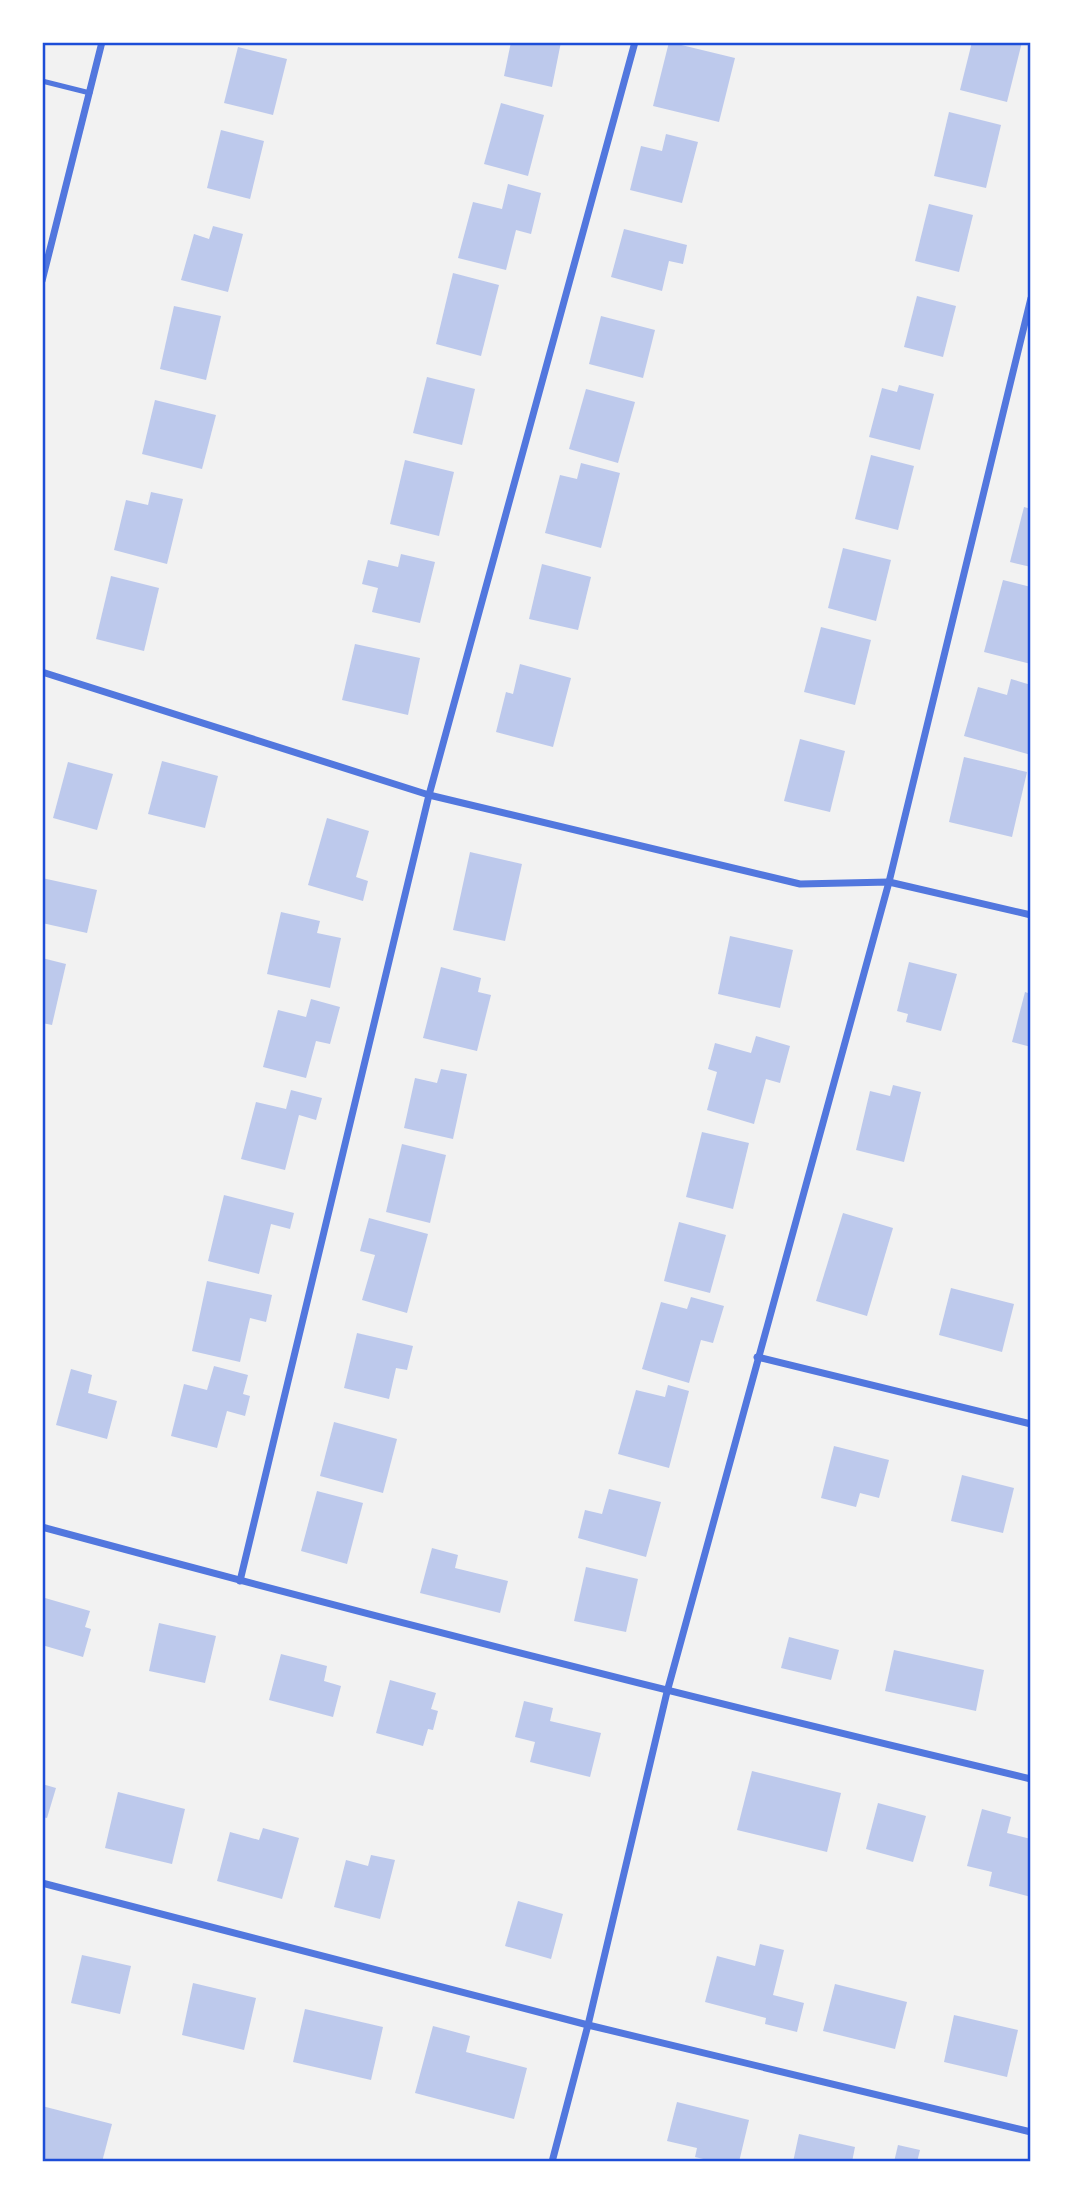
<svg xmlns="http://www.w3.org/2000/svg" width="1073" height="2204" font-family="'IBM Plex Sans',sans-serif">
<rect width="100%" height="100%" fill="#f2f2f2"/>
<g fill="#bdc9ec">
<path d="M511,42H561L552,87L504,76Z"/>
<path d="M669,42L735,58L719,122L653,106Z"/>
<path d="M972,42H1022L1007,102L960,90Z"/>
<path d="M238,47L287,59L273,115L224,103Z"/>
<path d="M501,103L544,115L528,176L484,164Z"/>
<path d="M949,112L1001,125L986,188L934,176Z"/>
<path d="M221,130L264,141L250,199L207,188Z"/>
<path d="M666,134L698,142L682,203L630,190L641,146L662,151Z"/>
<path d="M508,184L541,193L531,234L516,230L506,270L458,258L473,202L502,209Z"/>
<path d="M929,204L973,215L959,272L915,261Z"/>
<path d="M213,226L243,234L228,292L181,280L194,234L209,239Z"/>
<path d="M624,229L687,245L683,264L669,261L662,291L611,277Z"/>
<path d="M453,273L499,285L481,356L436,344Z"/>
<path d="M917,296L956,306L943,357L904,347Z"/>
<path d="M174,306L221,316L206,380L160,369Z"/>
<path d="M601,316L655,330L643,378L589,364Z"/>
<path d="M427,377L475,389L462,445L413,433Z"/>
<path d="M899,385L934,394L920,450L869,437L882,388L897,392Z"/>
<path d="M586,389L635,402L618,463L569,449Z"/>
<path d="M155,400L216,415L202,469L142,454Z"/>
<path d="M871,455L914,466L898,530L855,519Z"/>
<path d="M405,460L454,472L439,536L390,524Z"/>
<path d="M581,463L620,473L601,548L545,533L560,475L577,479Z"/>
<path d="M151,492L183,499L167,564L114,550L126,500L148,505Z"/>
<path d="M1024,507L1031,509V567L1010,562Z"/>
<path d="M843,548L891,560L876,621L828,608Z"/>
<path d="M401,554L435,562L420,623L372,612L378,588L362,584L368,560L398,567Z"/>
<path d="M542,564L591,577L578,630L529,619Z"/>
<path d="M111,576L159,588L144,651L96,639Z"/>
<path d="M1003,580L1031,587V664L984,652Z"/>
<path d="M821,627L871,640L855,705L804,692Z"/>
<path d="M355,644L420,658L408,715L342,700Z"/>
<path d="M520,664L571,678L553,747L496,732L506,692L513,694Z"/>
<path d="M1011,679L1031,685V755L964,736L978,687L1007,695Z"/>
<path d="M800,739L845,751L830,812L784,801Z"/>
<path d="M964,757L1027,772L1012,837L949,822Z"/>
<path d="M162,761L218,776L205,828L148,814Z"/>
<path d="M68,762L113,774L97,830L53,818Z"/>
<path d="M327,818L369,831L356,877L368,881L363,901L308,885Z"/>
<path d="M470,852L522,864L505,941L453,930Z"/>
<path d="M42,878L97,890L87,933L42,923Z"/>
<path d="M281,912L320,921L317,933L341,938L330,988L267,974Z"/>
<path d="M730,936L793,950L780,1008L718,994Z"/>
<path d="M42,958L66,964L52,1025L42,1023Z"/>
<path d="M909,962L957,974L941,1031L906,1022L908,1014L897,1011Z"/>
<path d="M441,967L481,978L478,992L491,995L477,1051L423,1038Z"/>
<path d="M1025,992L1031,994V1047L1012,1042Z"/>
<path d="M311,999L340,1007L330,1044L316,1041L306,1078L263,1067L278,1010L306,1017Z"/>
<path d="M756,1036L790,1046L780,1083L766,1079L754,1124L707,1110L717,1072L708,1069L715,1043L751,1053Z"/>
<path d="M441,1069L467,1074L453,1139L404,1128L415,1078L437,1083Z"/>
<path d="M893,1085L921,1092L904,1162L856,1150L870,1091L890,1096Z"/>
<path d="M291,1090L322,1098L316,1120L299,1115L285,1170L241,1159L256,1102L286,1109Z"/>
<path d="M702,1132L749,1143L733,1209L686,1197Z"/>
<path d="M402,1144L446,1155L430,1223L386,1212Z"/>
<path d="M224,1195L294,1213L290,1229L271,1224L259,1274L208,1261Z"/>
<path d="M843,1213L893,1228L867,1316L816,1301Z"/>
<path d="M369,1218L428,1234L407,1313L362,1300L375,1255L360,1251Z"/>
<path d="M679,1222L726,1235L710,1293L664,1281Z"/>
<path d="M207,1281L272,1295L266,1322L250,1318L240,1362L192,1351Z"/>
<path d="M951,1288L1014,1304L1002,1352L939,1335Z"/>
<path d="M691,1297L724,1306L713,1343L701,1340L689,1383L642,1369L661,1302L687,1309Z"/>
<path d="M357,1333L413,1346L407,1370L396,1368L389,1399L344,1388Z"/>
<path d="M214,1366L248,1375L243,1394L250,1396L245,1416L227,1411L217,1448L171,1436L184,1384L207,1390Z"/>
<path d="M71,1369L92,1375L88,1393L117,1401L107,1439L56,1425Z"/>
<path d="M668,1385L689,1391L669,1468L618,1454L636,1390L665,1397Z"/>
<path d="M334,1422L397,1439L383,1493L320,1476Z"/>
<path d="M834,1446L889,1460L879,1498L860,1493L856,1507L821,1498Z"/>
<path d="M962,1475L1014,1488L1003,1533L951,1521Z"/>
<path d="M609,1489L661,1502L646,1557L578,1538L585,1510L602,1514Z"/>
<path d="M317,1491L363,1503L347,1564L301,1551Z"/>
<path d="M432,1548L458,1555L455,1568L508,1581L500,1613L420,1593Z"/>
<path d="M586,1567L638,1579L626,1632L574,1621Z"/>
<path d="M45,1598L90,1611L85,1627L91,1629L83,1657L42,1645V1610Z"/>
<path d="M159,1623L216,1636L205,1683L149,1671Z"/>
<path d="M789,1637L839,1650L831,1680L781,1668Z"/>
<path d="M894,1650L984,1670L976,1711L885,1691Z"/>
<path d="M281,1654L327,1666L324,1681L341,1686L333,1717L269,1700Z"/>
<path d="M390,1680L436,1693L431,1709L438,1711L433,1730L428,1729L423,1746L376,1733Z"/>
<path d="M524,1701L553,1708L550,1721L601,1733L590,1777L530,1762L535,1742L515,1737Z"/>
<path d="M752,1771L841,1793L827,1852L737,1830Z"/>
<path d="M42,1784L56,1788L47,1818L42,1817Z"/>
<path d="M118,1792L185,1809L172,1864L105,1848Z"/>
<path d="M878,1803L926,1816L913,1862L866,1849Z"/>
<path d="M982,1809L1011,1817L1007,1833L1031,1839V1897L989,1886L992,1872L967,1866Z"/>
<path d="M263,1828L299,1838L282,1899L217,1881L230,1832L259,1840Z"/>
<path d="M371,1855L395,1860L380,1919L334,1907L346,1860L368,1866Z"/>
<path d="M518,1901L563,1914L551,1959L505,1946Z"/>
<path d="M760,1944L784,1950L773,1995L804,2003L797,2032L765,2024L766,2018L705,2002L717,1956L755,1966Z"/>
<path d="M82,1955L131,1966L120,2014L71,2003Z"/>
<path d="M193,1983L256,1998L244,2050L182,2035Z"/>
<path d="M835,1984L907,2002L895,2049L823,2031Z"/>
<path d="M305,2009L383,2027L371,2080L293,2062Z"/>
<path d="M954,2015L1018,2030L1007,2077L944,2062Z"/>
<path d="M433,2026L470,2036L466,2052L527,2068L514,2119L415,2093Z"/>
<path d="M677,2102L749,2120L739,2162H716L695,2157L697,2148L667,2141Z"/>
<path d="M42,2106L112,2124L102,2162H42Z"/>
<path d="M799,2134L855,2147L852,2162H793Z"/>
<path d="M898,2145L920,2150L917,2162H894Z"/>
</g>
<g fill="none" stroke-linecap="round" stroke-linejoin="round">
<path stroke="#5277de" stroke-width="5" d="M42,81L90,93"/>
<g stroke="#5277de" stroke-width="7">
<path d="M42,281L102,42"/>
<path d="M42,672L429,795L800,884L889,882L1031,915"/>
<path d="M757,1357L1031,1424"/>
<path d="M42,1527C370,1616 700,1700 1031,1779"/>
<path d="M240,1581L429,795L635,42"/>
<path d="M42,1883L588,2025L1031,2132"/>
<path d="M552,2162L588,2025L667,1692L889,882L1031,298"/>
</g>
</g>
<rect width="1073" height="2204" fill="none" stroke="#ffffff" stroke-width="88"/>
<rect x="44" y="44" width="985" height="2116" fill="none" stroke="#1d4ed8" stroke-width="2.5"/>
</svg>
